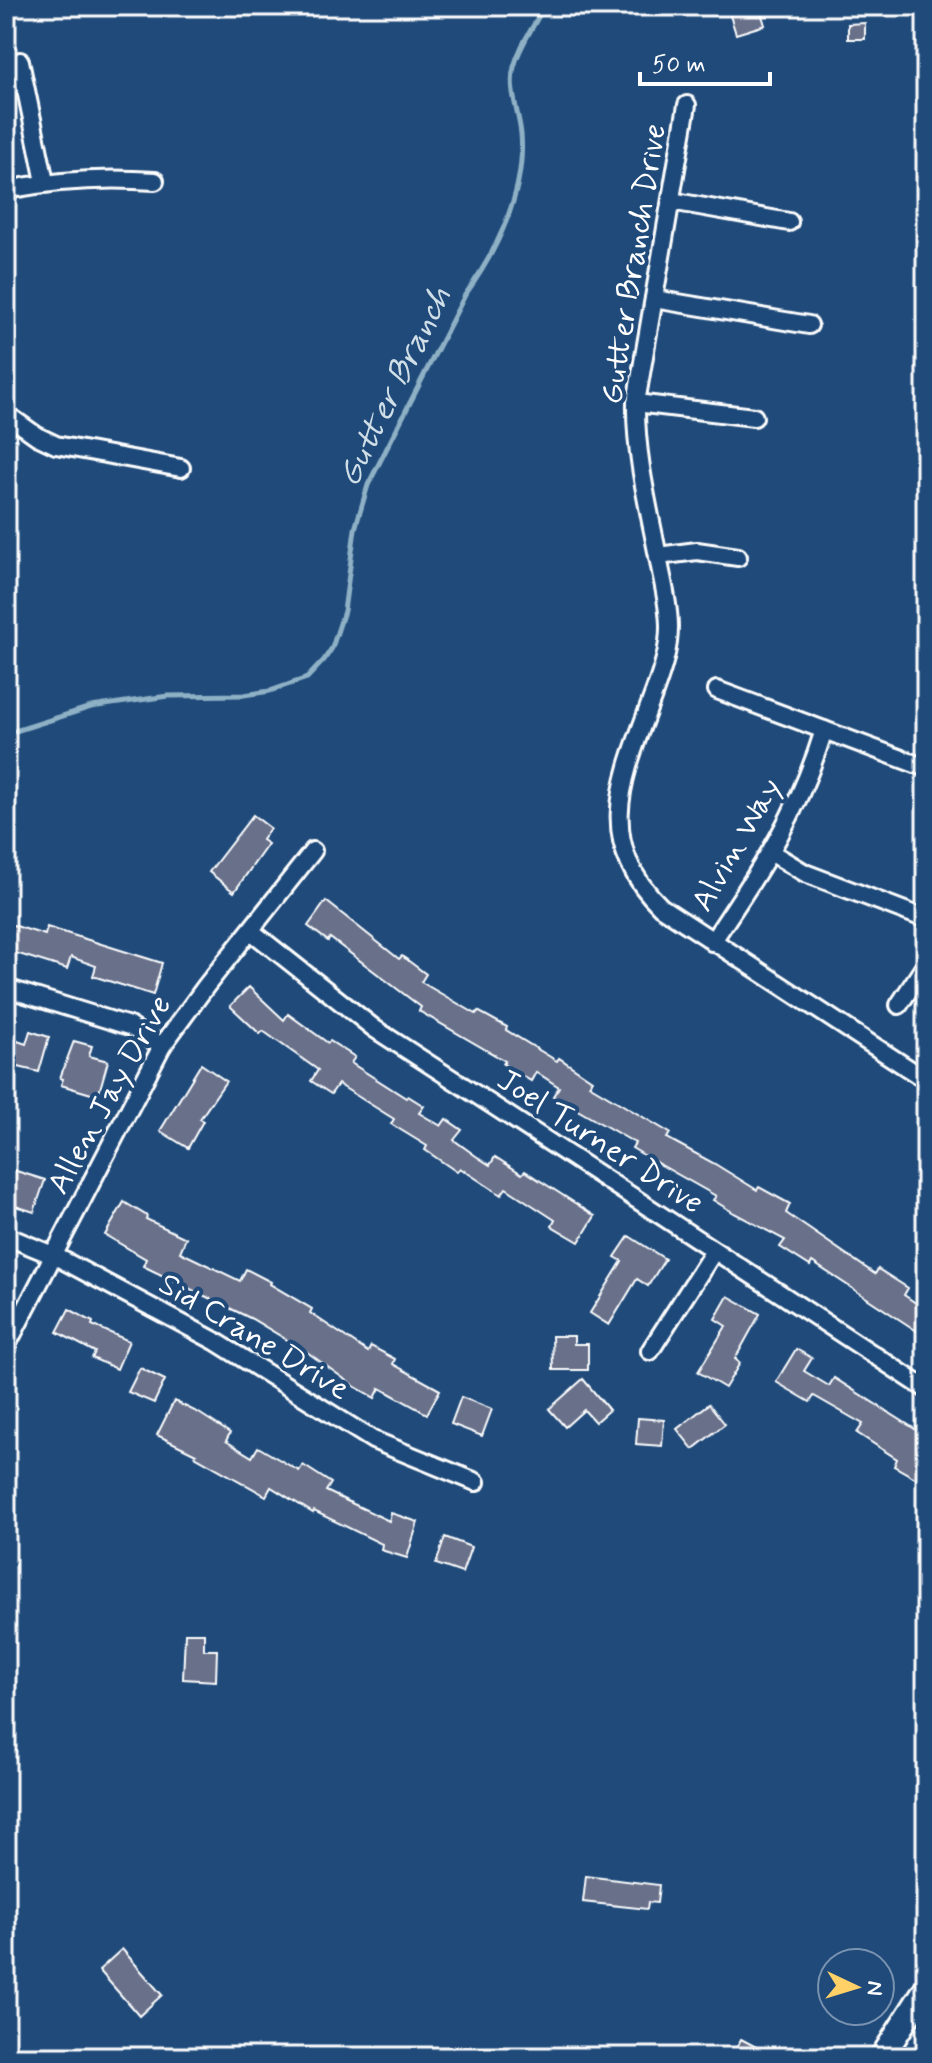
<svg xmlns="http://www.w3.org/2000/svg" width="932" height="2063" font-family="Mynerve,sans-serif">
<rect width="100%" height="100%" fill="#1f4a7a"/>
<filter id="ink" filterUnits="userSpaceOnUse"><feTurbulence type="fractalNoise" baseFrequency=".0125" numOctaves="2"/><feDisplacementMap in="SourceGraphic" scale="16" xChannelSelector="R" yChannelSelector="G"/><feConvolveMatrix kernelMatrix="1 2 1 2 8 2 1 2 1" color-interpolation-filters="sRGB"/></filter>
<g filter="url(#ink)">
<g fill="none" stroke-linecap="round" stroke-linejoin="round">
<path stroke="#8fb1c5" stroke-width="5" d="M6,734L91,707L168,696L244,695L270,691L307,678L324,660L332,648L344,611L355,529L368,485L465,295C497,251 526,191 521,134C519,112 508,90 514,67C520,44 534,27 544,6"/>
</g>
<g fill="#68708a" stroke="#fff" stroke-width="2">
<path d="M727,6H759L765,25L736,34Z"/>
<path d="M865,23V39H848V24Z"/>
<path d="M253,815L270,828L262,840L268,844L234,892L209,872Z"/>
<path d="M326,901L399,959L402,956L426,974L421,982L476,1014L478,1011L507,1027L506,1030L557,1061L559,1058L592,1080L589,1085L670,1133L667,1138L715,1164L757,1190L759,1187L790,1204L786,1213L875,1274L878,1269L908,1288L904,1295L926,1310V1337L812,1262L810,1266L780,1247L785,1240L734,1213L713,1200L716,1196L652,1160L632,1148L635,1143L553,1096L559,1087L536,1072L531,1081L503,1064L505,1061L419,1011L421,1007L330,938L328,941L308,926Z"/>
<path d="M6,923L45,935L47,927L162,963L153,995L93,976L96,966L71,957L67,969L6,950Z"/>
<path d="M249,987L284,1020L288,1014L328,1043L330,1041L355,1057L351,1063L406,1098L408,1096L424,1106L419,1113L441,1126L446,1119L462,1130L454,1140L476,1156L490,1165L495,1157L522,1174L525,1171L595,1216L579,1242L552,1226L555,1220L506,1188L501,1195L460,1168L457,1172L425,1150L427,1146L391,1124L394,1119L338,1084L331,1094L311,1081L318,1070L263,1031L260,1034L230,1006Z"/>
<path d="M30,1031L49,1037L39,1072L6,1064V1037L26,1044Z"/>
<path d="M74,1041L92,1046L89,1056L108,1061L98,1096L61,1085L63,1079L60,1078Z"/>
<path d="M201,1064L226,1081L200,1119L203,1121L188,1148L160,1131Z"/>
<path d="M13,1170L45,1180L34,1212L6,1203V1190Z"/>
<path d="M124,1202L147,1216L146,1219L186,1238L180,1252L240,1281L246,1269L271,1282L270,1284L312,1309L310,1313L368,1352L371,1346L395,1359L393,1364L440,1390L427,1414L380,1388L375,1398L354,1386L307,1352L252,1319L143,1266L146,1259L105,1235Z"/>
<path d="M629,1236L665,1259L648,1286L637,1279L609,1325L590,1313L622,1261L615,1257Z"/>
<path d="M728,1296L760,1314L735,1359L740,1363L725,1388L698,1372L726,1326L715,1319Z"/>
<path d="M69,1309L93,1322L92,1325L129,1341L117,1369L92,1358L95,1352L57,1332Z"/>
<path d="M552,1336H574V1344H588V1370H553Z"/>
<path d="M796,1349L812,1358L804,1371L829,1386L834,1378L926,1436V1484L894,1466L897,1459L857,1433L863,1424L814,1396L810,1402L776,1382Z"/>
<path d="M140,1368L165,1380L154,1403L128,1392Z"/>
<path d="M583,1379L609,1410L595,1422L584,1410L565,1427L549,1409Z"/>
<path d="M461,1397L492,1409L482,1436L451,1424Z"/>
<path d="M174,1401L199,1413L230,1433L226,1441L252,1457L258,1447L299,1471L303,1465L331,1483L326,1491L389,1521L391,1513L418,1522L407,1558L381,1550L382,1544L314,1511L313,1513L271,1487L266,1496L195,1456L196,1454L157,1435Z"/>
<path d="M709,1404L725,1424L693,1449L677,1429Z"/>
<path d="M638,1418L664,1420L662,1446L636,1444Z"/>
<path d="M445,1537L471,1547L462,1573L436,1564Z"/>
<path d="M185,1633H204V1650H217L216,1681L183,1679Z"/>
<path d="M586,1876L659,1885L657,1903L648,1902L647,1909L583,1902Z"/>
<path d="M122,1949L162,1995L139,2016L99,1970Z"/>
<path d="M741,2039L775,2057H732Z"/>
</g>
<g fill="none" stroke-linecap="round" stroke-linejoin="round">
<g stroke="#fff" stroke-width="22">
<g id="minor">
<path d="M20,61L45,182"/>
<path d="M687,105L636,403C635,457 650,513 660,567C664,587 669,607 669,627C669,650 662,671 654,693C626,771 590,838 661,907L926,1080"/>
<path d="M6,190C57,180 103,177 155,181"/>
<path d="M671,201L789,222"/>
<path d="M654,299L809,325"/>
<path d="M636,403L754,417"/>
<path d="M6,414L37,436L56,445L181,468"/>
<path d="M658,556L697,551L738,557"/>
<path d="M717,690L926,768"/>
<path d="M772,853L805,873L926,919"/>
<path d="M251,931L375,1029L497,1108L926,1389"/>
<path d="M712,942C761,869 798,815 824,730"/>
<path d="M6,988L129,1026L162,1046"/>
<path d="M899,1005L926,964"/>
<path d="M6,1236L55,1256L215,1341L373,1440L476,1482"/>
<path d="M8,1343L162,1046L206,986L313,851"/>
<path d="M650,1351L714,1251"/>
</g>
</g>
<g stroke="#fff" stroke-width="28">
<path id="major" d="M882,2057L926,1988"/>
</g>
<use href="#minor" stroke="#1f4a7a" stroke-width="16"/>
<use href="#major" stroke="#1f4a7a" stroke-width="22"/>
</g>
</g>
<g text-anchor="middle" dominant-baseline="central" stroke-width="8" stroke-linejoin="round" paint-order="stroke">
<g font-size="32" fill="#fff" stroke="#1f4a7a">
<text transform="translate(634 264) rotate(-81)">Gutter Branch Drive</text>
<text transform="translate(737 845) rotate(-60)">Alvin Way</text>
<text transform="translate(110 1095) rotate(-61)">Allen Jay Drive</text>
<text transform="translate(600 1142) rotate(33)">Joel Turner Drive</text>
<text transform="translate(254 1337) rotate(31)">Sid Crane Drive</text>
</g>
<g font-size="34" font-style="italic" fill="#d0dee7" stroke="#1f4a7a">
<text transform="translate(395 387) rotate(-64)">Gutter Branch</text>
</g>
</g>
<rect width="932" height="2063" fill="none" stroke="#1f4a7a" stroke-width="32"/>
<rect x="16" y="16" width="900" height="2031" fill="none" stroke="#fff" stroke-width="3" filter="url(#ink)"/>
<g transform="translate(856 1987) rotate(94)"><circle r="38" fill="#1f4a7a" stroke="#7992af" stroke-width="2"/>
<path d="M0-6L14 30L0 20L-14 30Z" fill="#ffd166"/>
<text y="-12" font-size="22" font-weight="bold" text-anchor="middle" fill="#ffffff">N</text>
</g>
<path d="M640 72v12h130v-12" fill="none" stroke="#ffffff" stroke-width="4"/>
<text x="652" y="72" font-size="24" fill="#ffffff" stroke="#1f4a7a" stroke-width="6" paint-order="stroke">50 m</text>
</svg>
